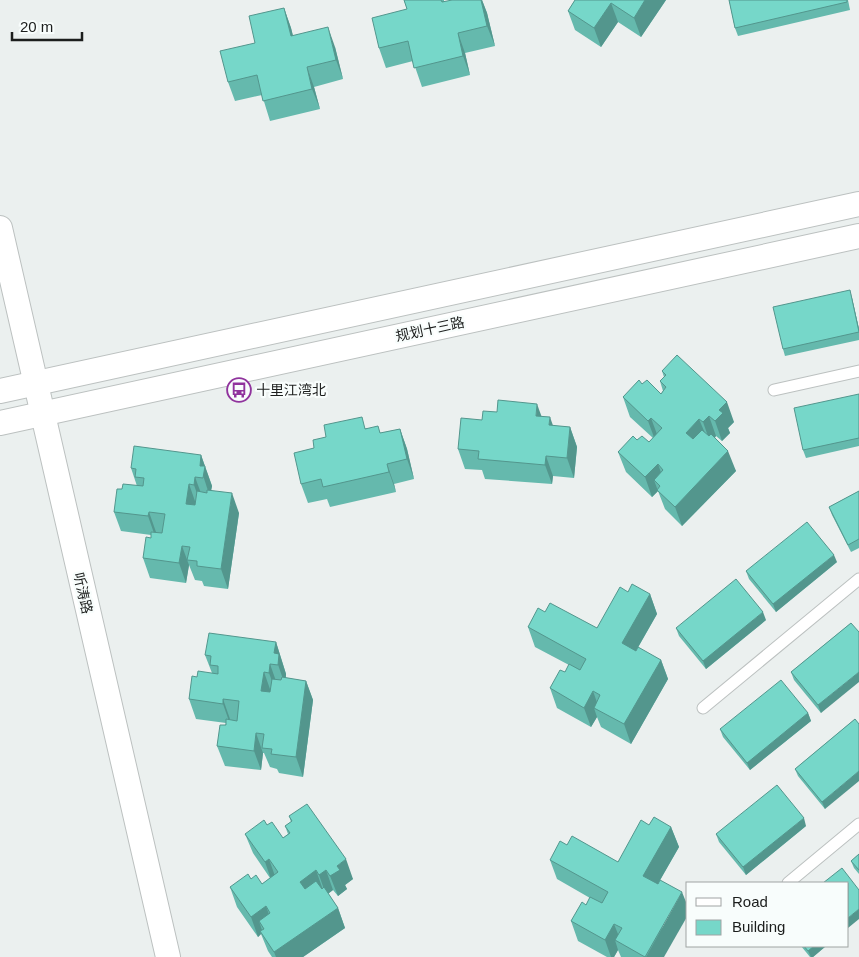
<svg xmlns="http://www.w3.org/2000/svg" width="859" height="957" font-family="Arial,'Noto Sans SC',sans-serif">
<rect width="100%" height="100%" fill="#ebf0ef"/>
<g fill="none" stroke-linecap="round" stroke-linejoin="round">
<g stroke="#bcc1c0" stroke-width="13">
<g id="lane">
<path d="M774,390L859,371"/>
<path d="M703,708L859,579"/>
<path d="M788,883L859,824"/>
</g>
</g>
<g stroke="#bcc1c0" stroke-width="26">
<g id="street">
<path d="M0,228L168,957"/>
<path d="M0,391L859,204"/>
<path d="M0,423L859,236"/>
</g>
</g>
<use href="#lane" stroke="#fff" stroke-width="11"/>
<use href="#street" stroke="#fff" stroke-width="24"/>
</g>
<g fill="#65b9ad">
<path d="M404,0H444V2L452,0H482L487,13L495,46L465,53L470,75L422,87L413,61L386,68L379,48L407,9Z"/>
<path d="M575,0H666L641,37L618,22L601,47L575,30L568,11Z"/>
<path d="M729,0H848L850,10L738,36L735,28Z"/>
<path d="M284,8L291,28L293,36L335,47L343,79L314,87L320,109L270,121L262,95L235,101L228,82Z"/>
<path d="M852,298L859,329V340L785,356L783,349Z"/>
<path d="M662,371L734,422L728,428L730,433L722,441L716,436L715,438L736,471L682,526L665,509L658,491L652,497L626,472L618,452L637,440L649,442L653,438L630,417L623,397L642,384L661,394L663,391L660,381L664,377Z"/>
<path d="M859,394V446L806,458L803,450Z"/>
<path d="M542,417L553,426L570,427L577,447L574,478L553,476L552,484L485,479L482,470L465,469L458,449L482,420Z"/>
<path d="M366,428L381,433L400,429L407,449L414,479L394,484L396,492L330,507L327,499L308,503L301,484Z"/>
<path d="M201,455L212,486L211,490L239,513L228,589L204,586L202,581L195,580L189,565L186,583L150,578L143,558L151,538V535L121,531L114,512L137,486L131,468Z"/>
<path d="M859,491V548L851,552L832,515L829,507Z"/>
<path d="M837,562L776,612L749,579L746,571Z"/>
<path d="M628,592L650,594L657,614L636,651L661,660L668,679L631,744L601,727L597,717L591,727L557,708L550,688L565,672L569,665L535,647L528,627L545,612L597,628Z"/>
<path d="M766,620L706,669L679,636L676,628Z"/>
<path d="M851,623L821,713L794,680L791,672Z"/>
<path d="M276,642L286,674V678L306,681L313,700L303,777L279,773L277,769L270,767L264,753H263L261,770L225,766L217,746L226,723L196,719L189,699L197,677L212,673L205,655Z"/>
<path d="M808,713L811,721L750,770L723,737L720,729Z"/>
<path d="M855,719L825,809L798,776L795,769Z"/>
<path d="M289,816L353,879L345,885L347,889L338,896L333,890L328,894L338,908L345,928L303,957H272L268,951L261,934L258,937L237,907L230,887L251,879L262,884L270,878L253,853L245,834L267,825L283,838L288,834L285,826L291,822Z"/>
<path d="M649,825L671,827L679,847L660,880L664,957H621L618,950L614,957H607L578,941L571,921L586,905L590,898L557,879L550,860L567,845L618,862Z"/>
<path d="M806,826L746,875L719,842L716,834Z"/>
<path d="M859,854V874L854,868L851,861Z"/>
<path d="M801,946H826L813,957H810Z"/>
</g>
<g fill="#53968d">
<path d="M481,0H482L487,13L495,46L487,26Z"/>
<path d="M645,0H666L641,37L634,18Z"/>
<path d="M611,3L618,22L601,47L594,28Z"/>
<path d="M284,8L291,28L298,56L291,36Z"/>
<path d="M328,27L335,47L343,79L336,60Z"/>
<path d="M458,33L465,53L470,75L463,56Z"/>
<path d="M307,67L314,87L320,109L312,89Z"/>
<path d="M850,290L852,298L859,329V333Z"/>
<path d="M727,402L734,422L728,428L730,433L722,441L715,421L719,410Z"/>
<path d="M537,404L544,423L536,416Z"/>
<path d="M709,416L716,436L710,442L703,422Z"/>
<path d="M550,417L557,437L549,425Z"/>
<path d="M651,418L658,437L655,440L648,421Z"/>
<path d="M699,419L707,438L693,453L686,433Z"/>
<path d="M570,427L577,447L574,478L567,458Z"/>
<path d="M400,429L407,449L414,479L407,459Z"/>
<path d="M728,451L736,471L682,526L675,507Z"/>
<path d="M201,455L212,486L210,497L200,466Z"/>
<path d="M546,456L553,476L552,484L545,465Z"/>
<path d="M387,464L394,484L396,492L389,472Z"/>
<path d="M658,464L665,484L660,486L654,480L658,491L652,497L645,477Z"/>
<path d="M195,477L202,496L201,505L194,485Z"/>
<path d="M189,484L196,504L194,523L186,504Z"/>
<path d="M232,493L239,513L228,589L221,569Z"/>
<path d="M149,512L156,532L155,536L148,516Z"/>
<path d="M182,546L189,565L186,583L179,563Z"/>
<path d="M834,555L837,562L776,612L773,604Z"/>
<path d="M650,594L657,614L629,663L622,643Z"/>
<path d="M763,612L766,620L706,669L703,661Z"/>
<path d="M276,642L286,674L285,685L274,653Z"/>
<path d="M661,660L668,679L631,744L624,724Z"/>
<path d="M270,664L277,684L276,692L269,673Z"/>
<path d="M264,672L271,692L268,711L261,691Z"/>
<path d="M859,672V682L821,713L818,705Z"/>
<path d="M306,681L313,700L303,777L296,757Z"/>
<path d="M593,691L600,711L594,708L597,717L591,727L584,708Z"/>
<path d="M223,699L230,719V724L223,704Z"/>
<path d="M808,713L811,721L750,770L747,763Z"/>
<path d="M256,733L263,753L261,770L254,751Z"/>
<path d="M859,771V781L825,809L822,802Z"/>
<path d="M804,818L806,826L746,875L743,867Z"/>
<path d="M671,827L679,847L651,896L643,876Z"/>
<path d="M269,859L276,879L272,882L265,862Z"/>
<path d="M346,859L353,879L345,885L347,889L338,896L330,876L337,866Z"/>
<path d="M316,870L323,890L307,902L300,882Z"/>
<path d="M326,870L333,890L326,895L319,875Z"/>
<path d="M682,892L688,907V915L664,957H646Z"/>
<path d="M266,906L273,926L264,929L259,921L263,933L260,931L261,934L258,937L251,917Z"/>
<path d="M338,908L345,928L303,957H276L274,952Z"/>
<path d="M859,909V919L848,928V918Z"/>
<path d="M614,924L622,944L615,940L618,950L614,957H611L605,940Z"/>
<path d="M814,946H826L813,957H811L808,951Z"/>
</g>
<g fill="#76d7c9" stroke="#53968d">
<path d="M404,0H441L442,2L452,0H481L487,26L458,33L463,56L414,68L408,41L379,48L372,18L407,9Z"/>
<path d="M575,0H645L634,18L611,3L594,28L568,11Z"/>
<path d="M729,0H847V2L735,28Z"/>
<path d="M284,8L291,36L328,27L336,60L307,67L312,89L263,101L257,75L228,82L220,51L255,43L249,16Z"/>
<path d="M850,290L859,332L783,349L773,307Z"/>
<path d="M677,355L727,402L719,410L723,413L715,421L709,416L703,422L699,419L686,433L693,439L702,430L709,436L711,434L728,451L675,507L657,490L660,486L654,480L663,470L658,464L645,477L618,452L633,436L637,440L642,436L649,442L662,428L651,418L648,421L623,397L639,380L642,384L647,380L661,394L666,387L660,381L666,375L662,371Z"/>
<path d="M859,394V438L803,450L794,408Z"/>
<path d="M498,400L537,404L536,416L550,417L549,425L570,427L567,458L546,456L545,465L478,459L479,451L458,449L461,418L482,420L483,411L497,412Z"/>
<path d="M362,417L365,429L378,426L380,433L400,429L407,459L387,464L389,472L323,487L321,479L301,484L294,453L314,448L313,440L326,437L324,425Z"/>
<path d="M134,446L201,455L200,466H205L203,478L195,477L194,485L189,484L186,504L195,505L197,491L207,493V490L232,493L221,569L197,566V561L187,560L190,547L182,546L179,563L143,558L146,537L151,538V532L162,533L165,514L149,512L148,516L114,512L117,489H122L123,484L143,486L144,478L135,477L136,469L131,468Z"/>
<path d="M859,491V539L848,545L829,507Z"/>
<path d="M807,522L834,555L773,604L746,571Z"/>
<path d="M736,579L763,612L703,661L676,628Z"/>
<path d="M632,584L650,594L622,643L636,651L638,647L661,660L624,724L594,708L600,695L593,691L584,708L550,688L560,670L565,672L569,664L580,670L586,659L528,627L538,608L545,612L550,603L597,628L620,587L628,592Z"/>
<path d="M851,623L859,632V672L818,705L791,672Z"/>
<path d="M209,633L276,642L274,653L279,654L278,665L270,664L269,673L264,672L261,691L270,692L272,679L281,680L282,677L306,681L296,757L271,754L272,749L262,748L264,734L256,733L254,751L217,746L220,725H226V719L237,721L239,701L223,699V704L189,699L192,676L197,677L198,671L218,674V666L210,665L211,656L205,655Z"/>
<path d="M781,680L808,713L747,763L720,729Z"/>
<path d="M855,719L859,724V771L822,802L795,769Z"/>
<path d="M777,785L804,818L743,867L716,834Z"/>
<path d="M307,804L346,859L337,866L340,870L330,876L326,870L319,875L316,870L300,882L305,889L316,881L322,889L324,887L338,908L274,952L260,931L264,929L259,921L270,913L266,906L251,917L230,887L248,874L251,879L256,875L262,884L278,872L269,859L265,862L245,834L264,820L267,825L272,822L283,838L290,833L285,826L292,821L289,816Z"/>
<path d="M654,817L671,827L643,876L658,884L660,880L682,892L645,957L615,940L622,928L614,924L605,940L571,921L582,902L586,905L590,897L602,903L608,892L550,860L560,841L567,845L572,836L618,862L641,820L649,825Z"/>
<path d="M859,854V870L851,861Z"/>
<path d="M842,868L859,890V909L848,918V883H823Z"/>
<path d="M804,946H814L808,951Z"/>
</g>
<defs>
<g id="bus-ring" transform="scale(1.25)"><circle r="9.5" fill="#f8fdfc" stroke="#90339d" stroke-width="1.5"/><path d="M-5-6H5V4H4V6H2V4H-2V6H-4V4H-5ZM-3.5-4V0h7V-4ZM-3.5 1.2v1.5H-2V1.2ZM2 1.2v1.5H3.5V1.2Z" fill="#90339d"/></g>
</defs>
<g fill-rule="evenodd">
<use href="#bus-ring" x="239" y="390"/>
</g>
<g text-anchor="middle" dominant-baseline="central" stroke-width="4.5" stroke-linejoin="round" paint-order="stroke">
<g font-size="14" fill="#1c1e1d" stroke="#f8fdfc">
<text transform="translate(430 329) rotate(-12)">规划十三路</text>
<text transform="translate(83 593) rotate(77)">听涛路</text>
</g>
<g font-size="14" fill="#1c1e1d" stroke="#f8fdfc" text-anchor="start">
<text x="256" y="390">十里江湾北</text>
</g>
</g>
<rect x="686" y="882" width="162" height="65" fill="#f8fdfc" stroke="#a0a4a3"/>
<rect x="696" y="898" width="25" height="8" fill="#ffffff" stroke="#a0a4a3"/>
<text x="732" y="907" font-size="15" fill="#1c1e1d">Road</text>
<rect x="696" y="920" width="25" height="15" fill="#76d7c9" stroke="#a0a4a3"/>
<text x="732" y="932" font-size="15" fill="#1c1e1d">Building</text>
<path d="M12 32v8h70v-8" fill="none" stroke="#1c1e1d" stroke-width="2.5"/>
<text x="20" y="32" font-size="15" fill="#1c1e1d" stroke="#f8fdfc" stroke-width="4" paint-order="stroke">20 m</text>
</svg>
